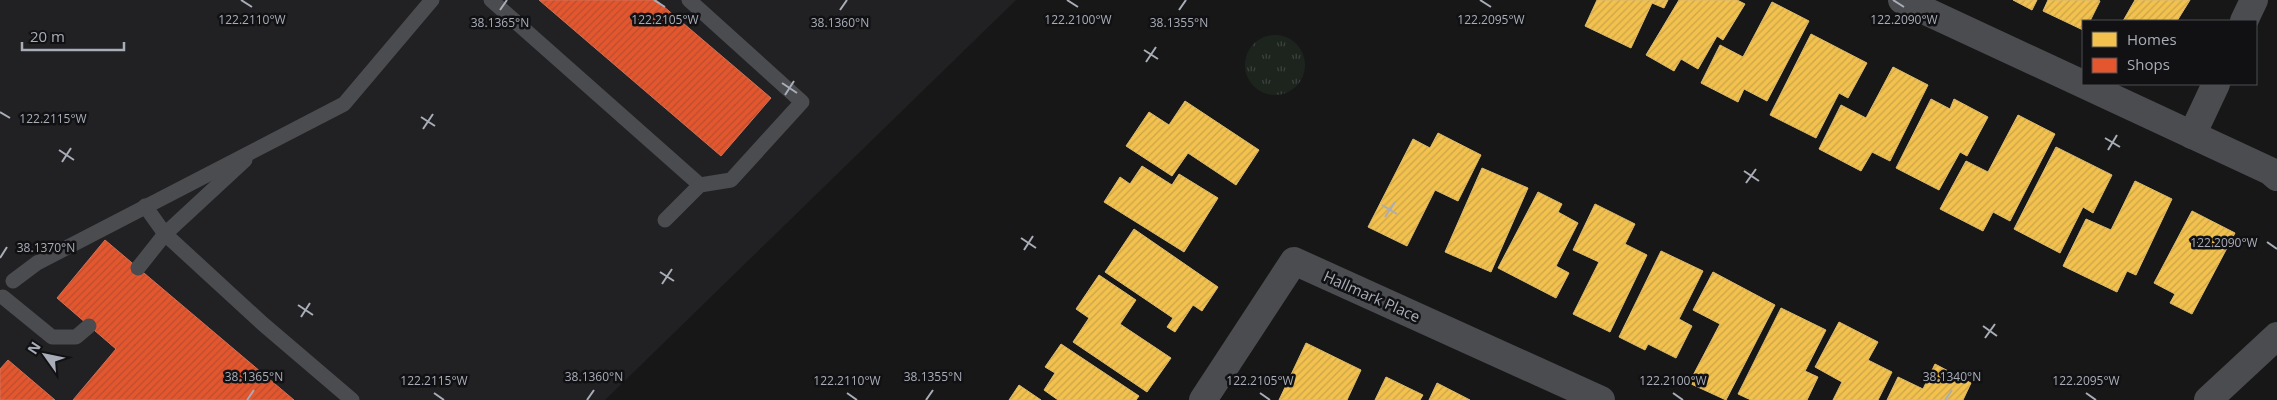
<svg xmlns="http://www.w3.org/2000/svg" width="2277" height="400" font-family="'Open Sans',sans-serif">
<defs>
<pattern id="park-tufts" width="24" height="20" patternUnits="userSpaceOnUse" patternTransform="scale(1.25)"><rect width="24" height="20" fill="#1d241e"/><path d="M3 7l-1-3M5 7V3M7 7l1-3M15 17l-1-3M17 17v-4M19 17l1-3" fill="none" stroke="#3b413d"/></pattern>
<pattern id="homes-hatch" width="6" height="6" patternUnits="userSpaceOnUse" patternTransform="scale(1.25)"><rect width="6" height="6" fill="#f2c14e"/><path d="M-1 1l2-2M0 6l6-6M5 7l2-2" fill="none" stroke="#cca549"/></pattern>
<pattern id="shops-hatch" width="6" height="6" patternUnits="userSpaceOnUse" patternTransform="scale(1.25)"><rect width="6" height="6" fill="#e4572e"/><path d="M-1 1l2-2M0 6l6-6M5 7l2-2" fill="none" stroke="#b84e30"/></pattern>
</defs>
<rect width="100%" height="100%" fill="#171717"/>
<path fill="#212123" d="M0,0H1016L605,400H0Z"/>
<circle fill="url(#park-tufts)" cx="1275" cy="65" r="30"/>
<g fill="url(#homes-hatch)" stroke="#dcbb6e">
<path d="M1597,0H1668L1664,8L1652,3L1631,48L1585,26Z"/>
<path d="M1679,0H1737L1745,4L1723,40L1717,36L1698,69L1681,59L1674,71L1646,55Z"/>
<path d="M2013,0H2037L2032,10Z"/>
<path d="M2048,0H2098L2100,1L2090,21H2083V30L2043,11Z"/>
<path d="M2135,0H2190L2177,21H2123Z"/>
<path d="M1772,2L1809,21L1767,101L1744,89L1738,102L1701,83L1720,45L1743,57Z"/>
<path d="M1811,34L1867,63L1848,98L1839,93L1816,138L1770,115Z"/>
<path d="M1893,67L1928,85L1890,161L1872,152L1861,171L1819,149L1841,105L1866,118Z"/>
<path d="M1931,99L1950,109L1954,99L1988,117L1967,156L1960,152L1939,190L1896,168Z"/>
<path d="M1185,101L1259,150L1236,185L1188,153L1172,176L1126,146L1149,112L1169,125Z"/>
<path d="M2018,115L2055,134L2010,221L1993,212L1983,231L1940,209L1966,161L1988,172Z"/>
<path d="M1438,133L1481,155L1458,201L1435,190L1407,246L1368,227L1413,139L1430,148Z"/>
<path d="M2056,147L2112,175L2093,213L2083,207L2060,253L2014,229Z"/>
<path d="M1142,166L1172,185L1179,174L1218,198L1184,252L1104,202L1120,177L1130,184Z"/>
<path d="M1482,168L1528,188L1491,272L1445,252Z"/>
<path d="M2135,181L2172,199L2136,275L2127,271L2117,292L2063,266L2086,219L2111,230Z"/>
<path d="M1538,192L1562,204L1558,212L1578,223L1556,266L1569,273L1556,298L1498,268Z"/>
<path d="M1595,204L1635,224L1625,244L1647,255L1610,332L1573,314L1599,262L1573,250Z"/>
<path d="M2192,211L2235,233L2192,314L2170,303L2175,294L2154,283Z"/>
<path d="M1134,229L1218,287L1202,311L1193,305L1175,332L1167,327L1173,318L1105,272Z"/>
<path d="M1661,251L1703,271L1679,319L1692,326L1676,358L1648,344L1645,350L1619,337Z"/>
<path d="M1713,272L1775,305L1726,400L1689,383L1720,324L1693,310Z"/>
<path d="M1099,275L1136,300L1120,324L1171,358L1147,392L1073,342L1089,318L1076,309Z"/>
<path d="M1781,308L1826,330L1805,371L1818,377L1807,400H1751L1738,394Z"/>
<path d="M1839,322L1878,342L1868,360L1892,372L1878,400H1833L1842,382L1815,367Z"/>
<path d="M1306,343L1361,370L1347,400H1279Z"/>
<path d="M1061,344L1139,396L1136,400H1058L1044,390L1055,373L1045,367Z"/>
<path d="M1935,364L1971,383L1963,400H1887L1898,377L1923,389Z"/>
<path d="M1386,377L1423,395L1420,400H1375Z"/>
<path d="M1437,383L1470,400H1429Z"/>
<path d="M1019,385L1041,400H1009Z"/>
</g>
<g fill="url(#shops-hatch)" stroke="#d27157">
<path d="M539,0H656L771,98L721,156Z"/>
<path d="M105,240L294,400H73L116,349L57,298Z"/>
<path d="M8,360L55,400H0V369Z"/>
</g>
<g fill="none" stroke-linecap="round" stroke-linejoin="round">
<g stroke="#4b4c50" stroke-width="15">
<path d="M491,0L700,185"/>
<path d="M145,206L165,234L263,324L352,400"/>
<path d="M665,220L700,185L731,180L802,102L689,0"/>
<path d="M138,268L165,234L245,160"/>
<path d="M13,281L37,263L344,104L432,0"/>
<path d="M3,297L52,337H76L89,326"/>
</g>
<g stroke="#4b4c50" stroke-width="28">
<path d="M1902,0L2270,171L2277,177"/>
<path d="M2244,21L2254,0"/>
<path d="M2192,135L2216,84"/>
<path d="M1203,400L1294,261L1601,400"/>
<path d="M2208,400L2277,336"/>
</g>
</g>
<path fill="none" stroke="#a8adb8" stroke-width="2" d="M241,0L252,7M654,0L665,7M1067,0L1078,7M1480,0L1491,7M1893,0L1904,7M500,10L507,0M840,10L847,0M1179,10L1186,0M1144,50L1158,59M1146,62L1156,47M782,83L797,93M785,95L794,81M0,112L10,118M421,117L435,126M423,129L433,114M2105,138L2120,147M59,150L74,160M2108,150L2117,135M62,162L71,148M1744,171L1759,181M1746,183L1756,169M1382,205L1397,214M1385,217L1395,202M1021,238L1036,248M2267,242L2277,249M1024,250L1033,236M0,258L7,247M660,272L674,281M662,284L672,269M298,305L313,315M301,317L310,303M1983,326L1997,336M1985,338L1995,324M434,393L444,400M847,393L857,400M1260,393L1270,400M1673,393L1683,400M2086,393L2096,400M247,400L254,390M587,400L594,390M926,400L933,390M1945,400L1952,390"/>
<g text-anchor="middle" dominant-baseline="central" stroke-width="5" stroke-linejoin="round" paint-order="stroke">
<g font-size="15" fill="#a8adb8" stroke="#111113">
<text transform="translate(1372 296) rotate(24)">Hallmark Place</text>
</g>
</g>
<g font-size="12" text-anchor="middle" fill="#a8adb8" stroke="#111113" stroke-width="5" stroke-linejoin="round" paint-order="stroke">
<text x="1491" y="24">122.2095°W</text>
<text x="1904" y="24">122.2090°W</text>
<text x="252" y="24">122.2110°W</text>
<text x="665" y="24">122.2105°W</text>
<text x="1078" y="24">122.2100°W</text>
<text x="840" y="27">38.1360°N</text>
<text x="500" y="27">38.1365°N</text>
<text x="1179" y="27">38.1355°N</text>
<text x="53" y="123">122.2115°W</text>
<text x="2224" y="247">122.2090°W</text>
<text x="46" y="252">38.1370°N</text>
<text x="254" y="381">38.1365°N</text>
<text x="594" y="381">38.1360°N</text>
<text x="933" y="381">38.1355°N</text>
<text x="1952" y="381">38.1340°N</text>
<text x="434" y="385">122.2115°W</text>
<text x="847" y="385">122.2110°W</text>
<text x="1260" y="385">122.2105°W</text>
<text x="1673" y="385">122.2100°W</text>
<text x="2086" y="385">122.2095°W</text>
</g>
<rect x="2082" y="20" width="175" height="65" fill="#111113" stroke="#4d4f55"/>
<rect x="2092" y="32" width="25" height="15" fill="#f2c14e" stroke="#4d4f55"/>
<text x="2127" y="45" font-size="15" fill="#a8adb8">Homes</text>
<rect x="2092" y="58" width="25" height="15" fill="#e4572e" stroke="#4d4f55"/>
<text x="2127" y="70" font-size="15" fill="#a8adb8">Shops</text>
<g transform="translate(45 355) rotate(303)" stroke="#111113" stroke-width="4" paint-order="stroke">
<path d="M0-4L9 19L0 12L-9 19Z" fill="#a8adb8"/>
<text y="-8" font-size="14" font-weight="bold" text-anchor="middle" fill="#a8adb8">N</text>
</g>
<path d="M22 42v8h102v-8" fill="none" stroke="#a8adb8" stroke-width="2.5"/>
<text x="30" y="42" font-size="15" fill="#a8adb8" stroke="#111113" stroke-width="4" paint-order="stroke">20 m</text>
</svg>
